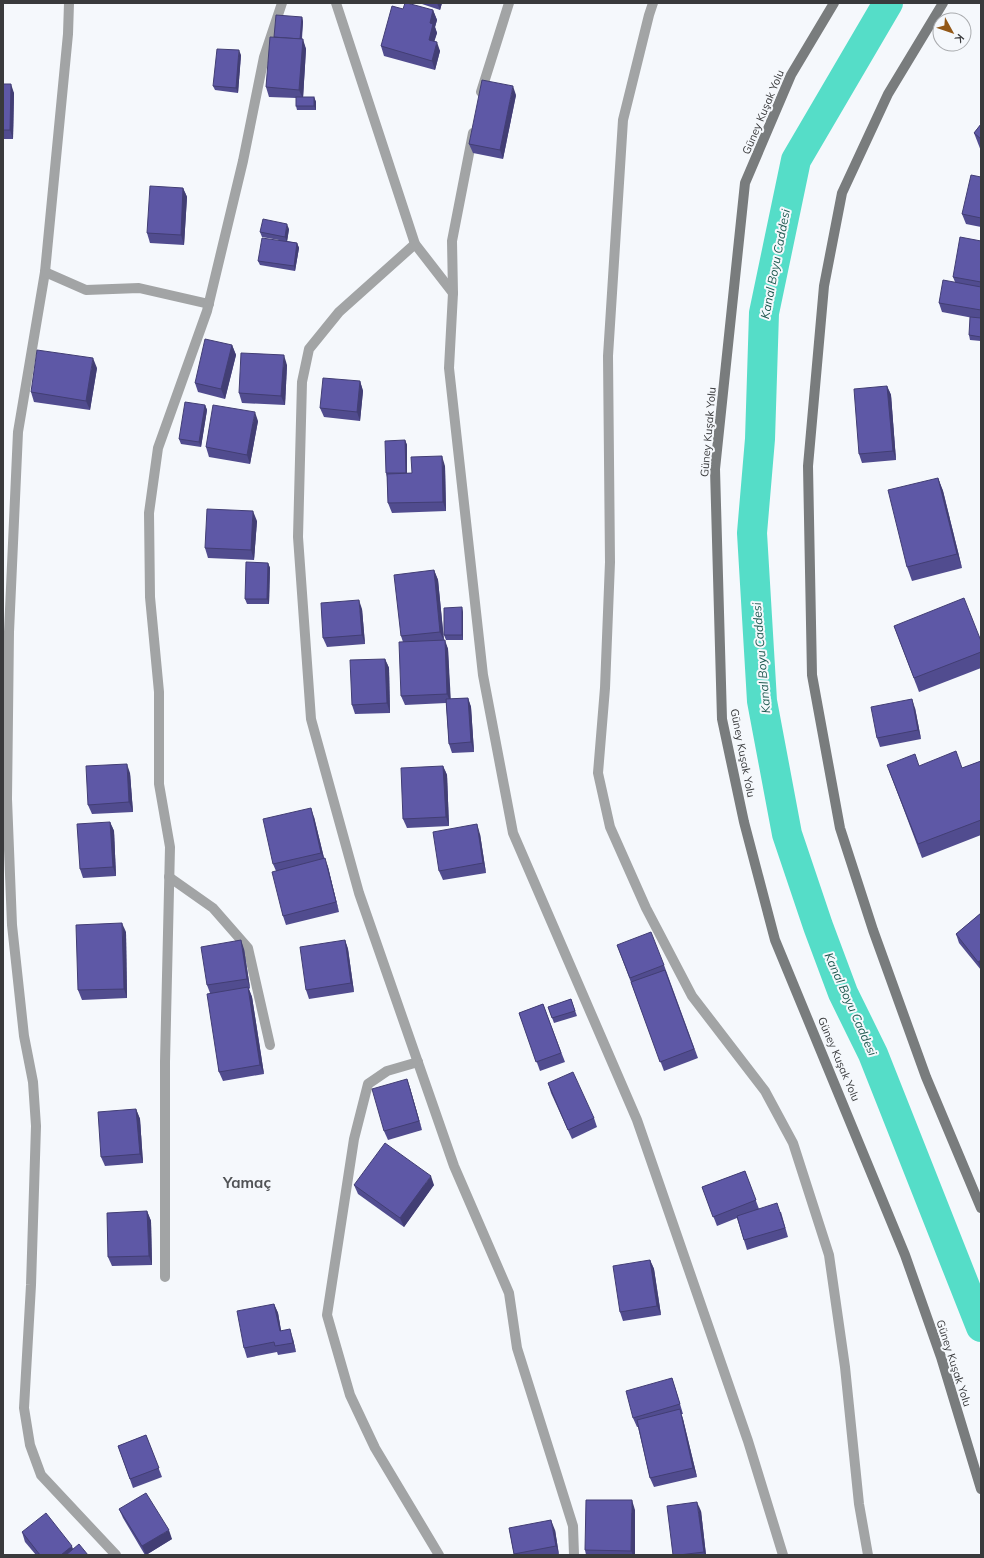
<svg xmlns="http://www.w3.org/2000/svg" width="984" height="1558" font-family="Mulish,sans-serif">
<rect width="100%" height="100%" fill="#f5f8fc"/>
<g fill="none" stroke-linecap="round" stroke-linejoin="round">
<path stroke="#55ddc8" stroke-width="30" d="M888,3L796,160L764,313L760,439L752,533L762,701L787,834L818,926L843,993L873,1054L981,1327"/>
<g stroke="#a2a4a5" stroke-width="10">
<path d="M69,3L68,34L45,272L18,432L9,632L7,799L12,925L24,1036L33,1082L36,1126L31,1285L24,1408L30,1445L41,1475L116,1555"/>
<path d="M336,3L415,244L453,293"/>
<path d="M653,3L649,15L623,120L608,356L610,562L605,688L598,773L610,827L646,908L692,996L765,1091L793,1143L829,1255L845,1367L859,1504L868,1555"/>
<path d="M481,92L509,3"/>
<path d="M473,133L452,241L453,293L449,368L483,675L513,833L637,1120L748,1441L783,1555"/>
<path d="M415,244L339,312L309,349L302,382L298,537L311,719L359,893L454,1166L509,1293L517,1348L573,1526L574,1555"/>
<path d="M45,272L86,290L139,288L209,304"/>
<path d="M169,877L213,908L248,948L270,1045"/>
<path d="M418,1062L387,1071L368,1084L354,1139L327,1315L350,1395L375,1448L439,1555"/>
<path d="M165,1277V1062L170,847L159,784V692L150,597L149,513L158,448L207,311L243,161L264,57L282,3"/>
</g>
<g stroke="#797c7d" stroke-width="10">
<path d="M834,3L791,75L745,183L715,469L722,719L744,822L775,940L905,1255L941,1357L981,1489"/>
<path d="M943,3L888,94L842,193L824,286L808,466L812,675L840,828L873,930L926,1077L981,1208"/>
</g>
</g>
<g fill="#514c8f">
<path d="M419,3H442L440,10Z"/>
<path d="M403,9L433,10L437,20L435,27L437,33L434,41L440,51L435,70L384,56L381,46Z"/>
<path d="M302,17L303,22L302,39L306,49L303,97H314L316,102V110H297L296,106V98L269,97L266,87L274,37Z"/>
<path d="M241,55L238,93L215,90L213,86Z"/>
<path d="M3,84L14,93L13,139H3Z"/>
<path d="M516,95L503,159L473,153L469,144Z"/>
<path d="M981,124V151L974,133Z"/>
<path d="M981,177V227L966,224L962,214Z"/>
<path d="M183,188L187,197L184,245L150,243L147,233Z"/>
<path d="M289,229L287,241L297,243L299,248L295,271L260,265L258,261L279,240L262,237L260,232Z"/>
<path d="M981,241V341L970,340L969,335L973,318L942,312L939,303L955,282L953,277Z"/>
<path d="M232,345L236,355L225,399L198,392L195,383Z"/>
<path d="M287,365L285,405L242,403L239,393Z"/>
<path d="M97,368L90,410L34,402L31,392Z"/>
<path d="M360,381L363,391L360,421L324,417L320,408Z"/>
<path d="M887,386L891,395L896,460L862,463L859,454Z"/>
<path d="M205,405L207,410L201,447L181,444L179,439Z"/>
<path d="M258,421L250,464L209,457L206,447Z"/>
<path d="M405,440L407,445V473H412L445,466L446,511L392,513L388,503L387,477L386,473Z"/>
<path d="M938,478L943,491L962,568L912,581L907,567Z"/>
<path d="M257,521L254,560L208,558L205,548Z"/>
<path d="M268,563L270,568L269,604H247L245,599Z"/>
<path d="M434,570L438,580L444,640L448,649L450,699L468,698L471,707L474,752L452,753L449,744L446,703L405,705L401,696L403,642L401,636Z"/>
<path d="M362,609L365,644L327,647L323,638Z"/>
<path d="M463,612V640H446L444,635Z"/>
<path d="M894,626L981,641V668L919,692Z"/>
<path d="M385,659L389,668L390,713L355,714L352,705Z"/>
<path d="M915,708L921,739L880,747L877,738Z"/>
<path d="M981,761V835L922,858L887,765L962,768Z"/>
<path d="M443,766L447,775L449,826L407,828L403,819Z"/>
<path d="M130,773L133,812L92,814L88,805Z"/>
<path d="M314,817L324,858L328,867L339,912L286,925L283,916L276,871L273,864Z"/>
<path d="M110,822L114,831L116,876L83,878L80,869Z"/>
<path d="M480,834L486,873L443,880L439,871Z"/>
<path d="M981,913V970L959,943L956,934Z"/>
<path d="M126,932L127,998L82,1000L78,990Z"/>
<path d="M345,940L348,949L354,992L309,999L306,990Z"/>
<path d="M617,945L664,965L698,1058L664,1071Z"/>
<path d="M244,949L250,988L249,989L252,997L264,1074L223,1081L219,1072L210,993L207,985Z"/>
<path d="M571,999L577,1016L554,1023L548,1007Z"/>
<path d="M543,1004L565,1062L540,1071L519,1013Z"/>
<path d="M407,1079L410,1088L422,1130L388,1140L384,1131Z"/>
<path d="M548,1083L594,1118L597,1127L572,1139L551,1093Z"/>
<path d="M136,1109L140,1119L143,1163L105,1166L101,1157Z"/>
<path d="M745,1171L759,1209L781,1212L788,1237L747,1250L737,1218L717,1226L702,1187Z"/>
<path d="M354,1185H434L404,1227L358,1194Z"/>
<path d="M147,1211L151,1221L152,1265L112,1266L108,1257Z"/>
<path d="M650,1260L654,1269L661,1315L623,1321L620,1312Z"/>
<path d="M274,1304L278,1313L281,1331L293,1339L296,1352L278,1355L277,1352L247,1358L244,1348Z"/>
<path d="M672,1378L675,1387L683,1414H681L683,1419L697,1477L654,1487L650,1478L638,1427H637L633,1418Z"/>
<path d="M146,1435L162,1477L133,1488L118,1446Z"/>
<path d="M119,1509L172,1539L146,1555H145L123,1518Z"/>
<path d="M635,1510V1555H586L585,1550Z"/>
<path d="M701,1511L706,1555H673Z"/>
<path d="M509,1528L555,1530L559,1555H514Z"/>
<path d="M22,1532L73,1549L88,1555H36L25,1542Z"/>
</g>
<g fill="#423e74">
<path d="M437,3H442L440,10Z"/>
<path d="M433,10L437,20L435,27L437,33L432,49L429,40L430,23Z"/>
<path d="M302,17L303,22L301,43L300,39Z"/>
<path d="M303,39L306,49L303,99L299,90Z"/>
<path d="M437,42L440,51L435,70L432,61Z"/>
<path d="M239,50L241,55L238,93L236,88Z"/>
<path d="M11,84L14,93L13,139L10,130Z"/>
<path d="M513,86L516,95L503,159L500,150Z"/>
<path d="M314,97L316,102V110L314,106Z"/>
<path d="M183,188L187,197L184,245L181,235Z"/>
<path d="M287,224L289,229L287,242L285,237Z"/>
<path d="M297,243L299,248L295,271L294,266Z"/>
<path d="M232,345L236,355L225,399L221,389Z"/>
<path d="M284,355L287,365L285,405L281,396Z"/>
<path d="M93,358L97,368L90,410L86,401Z"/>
<path d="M360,381L363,391L360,421L357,412Z"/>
<path d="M887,386L891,395L896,460L893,451Z"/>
<path d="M205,405L207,410L201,447L199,442Z"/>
<path d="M255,412L258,421L250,464L247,455Z"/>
<path d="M405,440L407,445V478L406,473Z"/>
<path d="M442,456L445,466L446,511L443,502Z"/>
<path d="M938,478L943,491L962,568L957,554Z"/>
<path d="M253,511L257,521L254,560L251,550Z"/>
<path d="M268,563L270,568L269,604L267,599Z"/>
<path d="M434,570L438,580L444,641L440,632Z"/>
<path d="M359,600L362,609L365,644L362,635Z"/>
<path d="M462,607L463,612V640L462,635Z"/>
<path d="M445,640L448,649L451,703L447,694Z"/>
<path d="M385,659L389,668L390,713L387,703Z"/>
<path d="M468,698L471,707L474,752L471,742Z"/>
<path d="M912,699L915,708L921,739L918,730Z"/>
<path d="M127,764L130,773L133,812L129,802Z"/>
<path d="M443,766L447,775L449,826L446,817Z"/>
<path d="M311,808L314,817L325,862L321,853Z"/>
<path d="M110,822L114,831L116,876L113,867Z"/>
<path d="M477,824L480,834L486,873L483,863Z"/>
<path d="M325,858L328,867L339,912L336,902Z"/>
<path d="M122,923L126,932L127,998L124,989Z"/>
<path d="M241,940L244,949L250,988L247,979Z"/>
<path d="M345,940L348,949L354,992L351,983Z"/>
<path d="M981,960V969L978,962Z"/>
<path d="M248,987L252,997L264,1074L260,1065Z"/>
<path d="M407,1079L410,1088L422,1130L419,1121Z"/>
<path d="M136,1109L140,1119L143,1163L140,1154Z"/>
<path d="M431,1176L434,1185L404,1227L400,1218Z"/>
<path d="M147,1211L151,1221L152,1265L149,1256Z"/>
<path d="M650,1260L654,1269L661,1315L657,1306Z"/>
<path d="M274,1304L278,1313L283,1341L280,1331Z"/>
<path d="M290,1329L293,1339L296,1352L293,1343Z"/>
<path d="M680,1409L683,1419L697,1477L693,1468Z"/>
<path d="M632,1500L635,1510V1555H633L631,1551Z"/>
<path d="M697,1502L701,1511L706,1555H705L704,1552Z"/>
<path d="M551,1520L555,1530L559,1555L556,1546Z"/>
<path d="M169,1530L172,1539L146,1555L142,1546Z"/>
<path d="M72,1546L75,1555H61Z"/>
</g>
<g fill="#5e58a6" stroke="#423e74">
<path d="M405,3H407L433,10L430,23L433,24L429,40L437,42L432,61L381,46L392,6L403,9Z"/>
<path d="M276,15L302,17L300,39L274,37Z"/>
<path d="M270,37L303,39L299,90L266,87Z"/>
<path d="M217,49L239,50L236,88L213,86Z"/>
<path d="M482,80L513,86L500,150L469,144Z"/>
<path d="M3,84H11L10,130H3Z"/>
<rect x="296" y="97" width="18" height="9"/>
<path d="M981,124V139L974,133Z"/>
<path d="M971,175L981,177V218L962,214Z"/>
<path d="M150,186L183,188L181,235L147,233Z"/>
<path d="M263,219L287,224L285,237L260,232Z"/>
<path d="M960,237L981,241V282L953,277Z"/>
<path d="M262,238L297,243L294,266L258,261Z"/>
<path d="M943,280L981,287V310L939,303Z"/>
<path d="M970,317L981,318V337L969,335Z"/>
<path d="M205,339L232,345L221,389L195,383Z"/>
<path d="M37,350L93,358L86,401L31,392Z"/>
<path d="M241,353L284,355L281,396L239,393Z"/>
<path d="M323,378L360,381L357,412L320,408Z"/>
<path d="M887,386L893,451L859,454L854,389Z"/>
<path d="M185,402L205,405L199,442L179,439Z"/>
<path d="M213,405L255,412L247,455L206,447Z"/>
<path d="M405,440L406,473H386L385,441Z"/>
<path d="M442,456L443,502L388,503L387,474L412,473L411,457Z"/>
<path d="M938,478L957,554L907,567L888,490Z"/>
<path d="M207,509L253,511L251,550L205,548Z"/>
<path d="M246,562L268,563L267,599H245Z"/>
<path d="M434,570L440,632L401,636L394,575Z"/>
<path d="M964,598L981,641V652L914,678L894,626Z"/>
<path d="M359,600L362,635L323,638L321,603Z"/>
<path d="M462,607V635H444V608Z"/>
<path d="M445,640L447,694L401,696L399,642Z"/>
<path d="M385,659L387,703L352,705L350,660Z"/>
<path d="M468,698L471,742L449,744L446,699Z"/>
<path d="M912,699L918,730L877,738L871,707Z"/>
<path d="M956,751L962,768L981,761V820L918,844L887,765L915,754L919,766Z"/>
<path d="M127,764L129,802L88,805L86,766Z"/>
<path d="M443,766L446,817L403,819L401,768Z"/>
<path d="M311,808L321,853L273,864L263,819Z"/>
<path d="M110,822L113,867L80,869L77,824Z"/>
<path d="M477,824L483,863L439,871L433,832Z"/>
<path d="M325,858L336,902L283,916L272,872Z"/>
<path d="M981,913V960L978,962L956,934Z"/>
<path d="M122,923L124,989L78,990L76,925Z"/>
<path d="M651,932L664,965L630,978L617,945Z"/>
<path d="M241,940L247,979L207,985L201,947Z"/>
<path d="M345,940L351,983L306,990L300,947Z"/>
<path d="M665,970L694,1049L660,1062L631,982Z"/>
<path d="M248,987L260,1065L219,1072L207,994Z"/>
<path d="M571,999L575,1011L552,1018L548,1007Z"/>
<path d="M543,1004L561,1053L536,1062L519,1013Z"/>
<path d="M573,1072L594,1118L568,1130L548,1083Z"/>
<path d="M407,1079L419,1121L384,1131L372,1089Z"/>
<path d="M136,1109L140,1154L101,1157L98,1112Z"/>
<path d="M385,1143L431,1176L400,1218L354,1185Z"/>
<path d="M745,1171L756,1200L713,1217L702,1187Z"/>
<path d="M777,1203L785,1228L744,1240L737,1216Z"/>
<path d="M147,1211L149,1256L108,1257L107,1213Z"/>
<path d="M650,1260L657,1306L620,1312L613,1266Z"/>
<path d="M274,1304L280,1331L290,1329L293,1343L275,1346L274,1342L244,1348L237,1311Z"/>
<path d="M672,1378L680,1404L633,1418L626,1391Z"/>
<path d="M680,1409L693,1468L650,1478L637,1420Z"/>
<path d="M146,1435L159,1468L130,1479L118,1446Z"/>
<path d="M146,1493L169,1530L142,1546L119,1509Z"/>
<path d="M586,1500H632L631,1551L585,1550Z"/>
<path d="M697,1502L704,1552L679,1555H673L667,1506Z"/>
<path d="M46,1513L72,1546L61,1555H40L22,1532Z"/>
<path d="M551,1520L556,1546L514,1554L509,1528Z"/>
<path d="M79,1544L88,1555H66Z"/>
</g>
<g text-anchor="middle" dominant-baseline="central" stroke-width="4" stroke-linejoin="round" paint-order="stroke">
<g font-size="11" fill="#393a3c" stroke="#f5f8fc">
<text transform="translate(763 112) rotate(-67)">Güney Kuşak Yolu</text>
<text transform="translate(708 432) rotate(-85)">Güney Kuşak Yolu</text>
<text transform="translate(743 753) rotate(79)">Güney Kuşak Yolu</text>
<text transform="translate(839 1059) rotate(67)">Güney Kuşak Yolu</text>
<text transform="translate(954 1363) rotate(72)">Güney Kuşak Yolu</text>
</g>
<g font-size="12" font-style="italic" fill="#215a51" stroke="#f5f8fc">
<text transform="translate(775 264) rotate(-79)">Kanal Boyu Caddesi</text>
<text transform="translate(761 658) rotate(-95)">Kanal Boyu Caddesi</text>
<text transform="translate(851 1004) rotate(66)">Kanal Boyu Caddesi</text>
</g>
<g font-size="15" font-weight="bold" fill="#515356" stroke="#f5f8fc">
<text x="247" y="1182">Yamaç</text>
</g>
</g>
<rect width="984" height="1558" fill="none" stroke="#393a3c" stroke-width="8"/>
<g transform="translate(952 32) rotate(130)"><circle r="19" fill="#f5f8fc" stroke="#aaacaf"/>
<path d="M0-3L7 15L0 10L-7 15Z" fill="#935817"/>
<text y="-6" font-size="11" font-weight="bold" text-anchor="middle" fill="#393a3c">K</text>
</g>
</svg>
